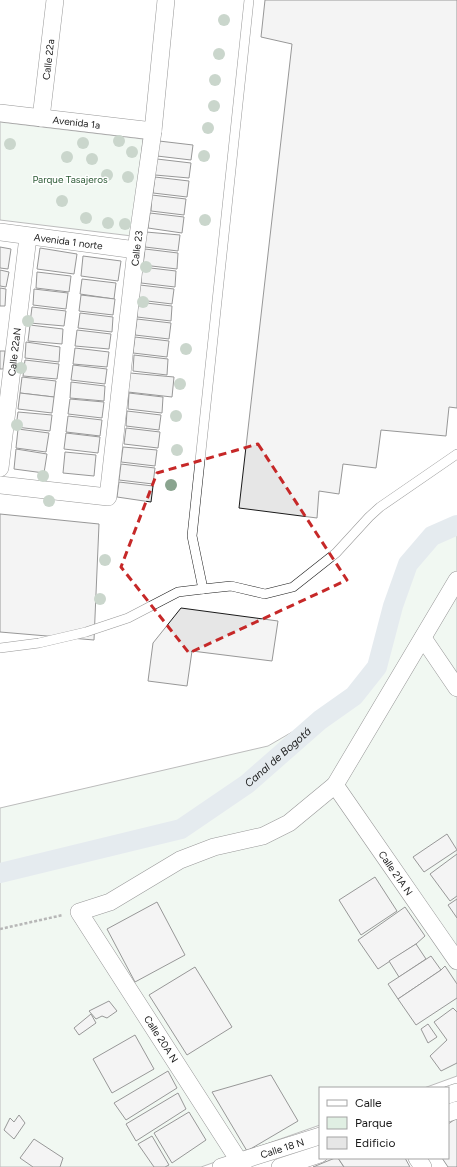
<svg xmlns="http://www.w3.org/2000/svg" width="457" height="1167" font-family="Figtree,sans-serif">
<rect width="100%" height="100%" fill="#fff"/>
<g fill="#e0efe3" stroke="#6a6a6a">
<path d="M0,122L143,139L132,236L0,220Z"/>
<path d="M457,527V1076L424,1088H320V1125L201,1167H0V808L268,746L354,696L421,549Z"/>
</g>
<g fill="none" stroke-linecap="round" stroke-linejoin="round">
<path stroke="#c6d2dc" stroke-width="20" id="s1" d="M0,873L181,829L247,784L320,720L354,696L377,667L393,606L408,564L432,536L457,525"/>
</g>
<g fill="#e6e6e6" stroke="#1a1a1a">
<path d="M265,0H457V408L449,407L446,436L381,430L376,468L343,464L339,494L319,491L317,518L239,508L292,44L261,37Z"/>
<path d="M159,141L193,145L191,160L157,156Z"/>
<path d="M157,159L191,163L189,178L155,175Z"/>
<path d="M155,177L189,181L187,197L153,193Z"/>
<path d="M152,195L186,199L184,215L151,211Z"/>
<path d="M150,213L184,217L182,233L148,228Z"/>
<path d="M146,232L180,235L178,251L145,247Z"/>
<path d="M0,247L11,249L8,269L0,268Z"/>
<path d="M40,248L77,254L74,274L37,269Z"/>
<path d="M145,249L178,253L177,269L143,265Z"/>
<path d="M83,256L121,261L118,281L81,276Z"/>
<path d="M142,267L176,271L175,287L141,283Z"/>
<path d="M0,270L9,272L6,287L0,286Z"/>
<path d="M37,272L71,276L69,292L36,288Z"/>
<path d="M82,279L116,283L114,299L80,294Z"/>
<path d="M140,285L174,289L172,304L139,300Z"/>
<path d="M0,288L6,289L5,306H0Z"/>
<path d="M34,289L68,293L66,309L33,305Z"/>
<path d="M81,295L115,299L113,315L79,311Z"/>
<path d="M138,302L172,306L171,321L137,317Z"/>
<path d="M32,307L66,311L64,326L30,323Z"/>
<path d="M80,313L113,317L112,332L78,328Z"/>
<path d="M137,319L171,323L169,339L135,335Z"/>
<path d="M30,325L63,329L62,344L28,341Z"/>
<path d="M77,330L111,334L109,349L75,346Z"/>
<path d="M135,337L169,341L167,357L133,353Z"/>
<path d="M26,342L60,347L59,362L25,358Z"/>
<path d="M75,348L109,352L107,367L73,364Z"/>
<path d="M0,351H5L3,369H0Z"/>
<path d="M134,355L168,359L167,375L133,371Z"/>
<path d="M25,360L59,364L57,379L23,376Z"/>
<path d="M73,365L107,369L105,384L71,380Z"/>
<path d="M130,373L174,377L172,397L128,392Z"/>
<path d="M22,377L56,381L54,397L20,393Z"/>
<path d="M71,382L105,386L104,401L70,398Z"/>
<path d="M20,393L54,397L52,413L18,409Z"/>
<path d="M129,393L163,397L162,413L128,409Z"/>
<path d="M70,399L104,402L102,418L68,414Z"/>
<path d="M127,411L161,415L159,430L126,426Z"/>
<path d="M18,412L52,415L50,431L16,427Z"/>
<path d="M68,416L102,420L100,436L66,432Z"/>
<path d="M126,428L160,432L158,448L124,444Z"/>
<path d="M18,429L49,433L46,452L16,448Z"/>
<path d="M66,433L100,437L98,453L64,449Z"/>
<path d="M123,447L157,450L155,466L121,462Z"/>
<path d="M16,449L47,454L44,473L14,469Z"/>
<path d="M65,452L96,455L94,476L63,473Z"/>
<path d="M121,464L155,468L153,484L119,480Z"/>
<path d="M119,482L153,486L151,502L117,497Z"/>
<path d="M0,514L99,524L94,640L0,632Z"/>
<path d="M181,608L278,621L272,661L192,651L187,686L148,681L153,643Z"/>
<path d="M447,834L457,850L424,872L413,857Z"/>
<path d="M457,854V896L450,901L430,874Z"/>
<path d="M375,877L397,911L361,935L339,900Z"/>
<path d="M457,899V918L448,905Z"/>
<path d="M157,902L185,955L135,982L107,929Z"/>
<path d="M405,907L425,936L416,944L378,969L358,940Z"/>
<path d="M416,944L426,959L399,977L389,961Z"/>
<path d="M431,956L441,970L398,999L388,984Z"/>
<path d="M445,966L457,984V998L416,1025L398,999L441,970Z"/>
<path d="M195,967L232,1027L187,1055L149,995Z"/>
<path d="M109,1001L117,1011L107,1018L102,1016L96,1019L89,1011Z"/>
<path d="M453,1008L457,1012V1063L441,1071L430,1056L447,1040L434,1022Z"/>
<path d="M91,1014L96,1023L79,1035L74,1028Z"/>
<path d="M428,1024L437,1037L428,1043L421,1029Z"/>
<path d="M135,1035L154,1069L112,1093L93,1059Z"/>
<path d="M168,1071L177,1088L126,1120L114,1103Z"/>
<path d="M271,1075L298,1121L247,1151L212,1092Z"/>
<path d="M178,1093L186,1109L136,1141L126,1124Z"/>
<path d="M189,1112L206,1140L172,1163L154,1133Z"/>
<path d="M19,1115L25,1123L14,1139L4,1130L10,1118L14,1122Z"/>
<path d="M457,1118V1167H448L442,1158H448V1124Z"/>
<path d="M152,1136L169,1165L165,1167H154L138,1144Z"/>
<path d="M34,1139L63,1158L60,1167H33L20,1158Z"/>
<path d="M335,1158H338L344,1167H313Z"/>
<path d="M338,1158H405L410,1167H344Z"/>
</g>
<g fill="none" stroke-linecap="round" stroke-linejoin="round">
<g stroke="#1a1a1a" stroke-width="10">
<g id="lane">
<path d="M249,0L192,536L203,589L231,586L265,594L293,587L336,553L369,517L380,507L457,454"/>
<path d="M0,648L39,643L86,632L128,618L178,592L203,589"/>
</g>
</g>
<g stroke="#1a1a1a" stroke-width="18">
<g id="street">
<path id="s2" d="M0,113L153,131"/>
<path id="s3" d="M41,118L55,0"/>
<path id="s4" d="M0,232L136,250"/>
<path id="s5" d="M0,468L28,237"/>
<path id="s6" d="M0,485L108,497L136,250L153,131L166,0"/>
<path d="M423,638L457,688"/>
<path id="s7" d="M335,785L457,961"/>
<path d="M448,1095L457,1092"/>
<path d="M448,1113L457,1110"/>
<path d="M417,1158L423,1167"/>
<path id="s8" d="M221,1167L320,1136"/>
<path d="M243,1167L79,912L110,902L180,860L214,847L263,836L289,823L335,785L457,580"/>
<path d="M280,1167L320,1154"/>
</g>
</g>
<path stroke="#5f5f5f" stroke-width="2.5" stroke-dasharray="3 2" stroke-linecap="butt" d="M0,929L63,915"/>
<use href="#lane" stroke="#fff" stroke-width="9"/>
<use href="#street" stroke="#fff" stroke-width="17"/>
</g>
<g fill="#8aa48f">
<circle cx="224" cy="20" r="6"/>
<circle cx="219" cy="54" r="6"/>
<circle cx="215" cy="80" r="6"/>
<circle cx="214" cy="106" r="6"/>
<circle cx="208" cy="128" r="6"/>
<circle cx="119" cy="141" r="6"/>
<circle cx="83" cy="143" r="6"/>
<circle cx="10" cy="144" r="6"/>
<circle cx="132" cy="152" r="6"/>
<circle cx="204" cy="156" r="6"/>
<circle cx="67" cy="157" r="6"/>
<circle cx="92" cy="159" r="6"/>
<circle cx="107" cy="175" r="6"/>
<circle cx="128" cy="177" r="6"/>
<circle cx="62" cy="201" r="6"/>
<circle cx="86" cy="218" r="6"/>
<circle cx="205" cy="220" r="6"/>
<circle cx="108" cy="223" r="6"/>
<circle cx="125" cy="224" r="6"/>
<circle cx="146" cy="267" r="6"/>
<circle cx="143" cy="302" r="6"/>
<circle cx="28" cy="321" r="6"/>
<circle cx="186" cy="349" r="6"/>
<circle cx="21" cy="368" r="6"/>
<circle cx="180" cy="384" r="6"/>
<circle cx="176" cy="416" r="6"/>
<circle cx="17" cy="425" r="6"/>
<circle cx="177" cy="450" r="6"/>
<circle cx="43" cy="476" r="6"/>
<circle cx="171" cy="485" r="6"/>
<circle cx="49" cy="501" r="6"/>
<circle cx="105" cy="560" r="6"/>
<circle cx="100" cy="599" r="6"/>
</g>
<path d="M0 0H457V1167H0ZM258,444L347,580L189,653L121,567L157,473Z" fill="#fff" fill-opacity=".55" fill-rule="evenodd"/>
<path fill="none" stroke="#c62828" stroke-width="3" stroke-dasharray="8 5" stroke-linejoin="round" d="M258,444L347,580L189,653L121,567L157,473Z"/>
<g text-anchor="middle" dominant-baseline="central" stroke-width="3" stroke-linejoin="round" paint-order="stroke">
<g font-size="10" fill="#1a1a1a" stroke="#fff">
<text stroke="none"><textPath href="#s3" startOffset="59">Calle 22a</textPath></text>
<text stroke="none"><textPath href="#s2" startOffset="77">Avenida 1a</textPath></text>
<text stroke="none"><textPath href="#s4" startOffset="69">Avenida 1 norte</textPath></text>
<text stroke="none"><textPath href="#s6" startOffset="359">Calle 23</textPath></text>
<text stroke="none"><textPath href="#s5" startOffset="117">Calle 22aN</textPath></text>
<text stroke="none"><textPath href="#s7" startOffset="107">Calle 21A N</textPath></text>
<text transform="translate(161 1039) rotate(57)">Calle 20A N</text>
<text stroke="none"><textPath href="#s8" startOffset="64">Calle 18 N</textPath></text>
</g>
<g font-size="10" fill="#2b5a34" stroke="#fff">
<text x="70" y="179">Parque Tasajeros</text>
</g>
<g font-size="11" font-style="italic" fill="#1a1a1a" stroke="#fff">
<text stroke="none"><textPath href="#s1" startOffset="307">Canal de Bogotá</textPath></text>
</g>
</g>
<rect x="319" y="1087" width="130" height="72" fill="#ffffff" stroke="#a3a3a3"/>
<rect x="327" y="1100" width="20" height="6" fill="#ffffff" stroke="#a3a3a3"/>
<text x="355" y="1107" font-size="12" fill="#1a1a1a">Calle</text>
<rect x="327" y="1117" width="20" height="12" fill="#e0efe3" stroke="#a3a3a3"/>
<text x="355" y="1127" font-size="12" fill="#1a1a1a">Parque</text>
<rect x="327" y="1137" width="20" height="12" fill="#e6e6e6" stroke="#a3a3a3"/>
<text x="355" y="1147" font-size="12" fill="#1a1a1a">Edificio</text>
</svg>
